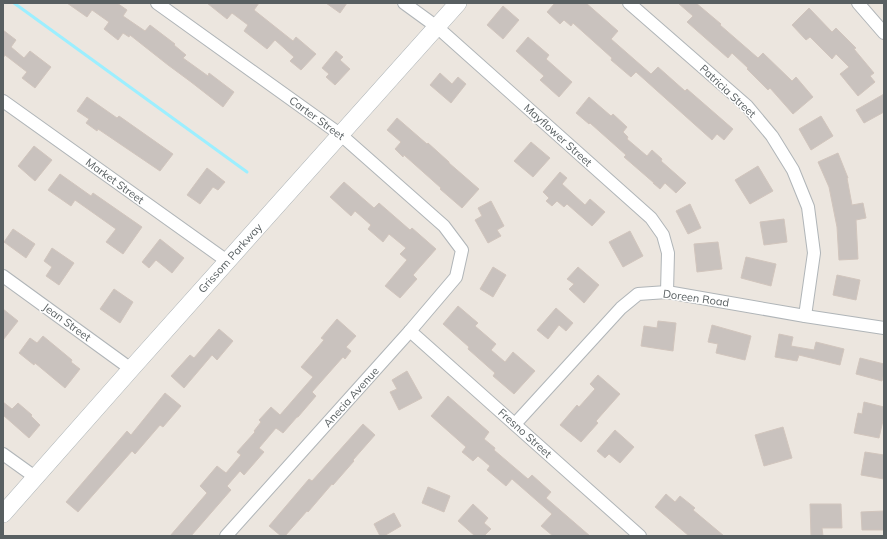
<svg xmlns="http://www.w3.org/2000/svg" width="887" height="539" font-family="Mulish,sans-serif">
<rect width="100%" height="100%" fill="#ece6df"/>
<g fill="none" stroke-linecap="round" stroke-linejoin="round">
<path stroke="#9cefff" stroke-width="3" d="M14,3L247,172"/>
</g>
<g fill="#c9c2be" stroke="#d1c5bd">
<path d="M67,3H117L127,10L123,16L145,31L150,25L175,44L174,45L186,55L183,58L208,76L209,73L234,92L223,107L191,82L168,65L130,35L129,37L123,33L118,40L104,29L109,22L92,10L87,17Z"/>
<path d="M207,3H259L254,10L293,41L296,37L316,54L301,70L290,61L294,57L275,40L267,49L244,31L248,25L232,13L227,19Z"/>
<path d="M326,3H347L340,13Z"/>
<path d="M555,3H586L618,31L611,39L651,74L658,67L685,91L687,89L733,129L724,140L717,134L712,140L636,72L631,77L611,60L612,58L573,23L571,26L564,20L560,24L547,12Z"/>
<path d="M678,3H696L721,24L720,25L758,58L763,53L792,81L796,77L813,97L793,114L770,88L768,90L747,69L748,68L732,53L728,58L687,22L693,16Z"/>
<path d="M503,6L519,20L503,39L487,25Z"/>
<path d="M809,8L832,32L836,28L856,48L854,49L874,73L870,76L875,82L858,96L840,74L849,67L836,54L832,59L810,37L806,40L792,25Z"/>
<path d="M3,30L16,40L11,47L24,58L30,51L51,67L35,88L22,78L27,72L5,55L3,58Z"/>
<path d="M528,37L549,55L546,59L572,82L559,97L540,80L544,76L516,51Z"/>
<path d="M336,51L343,57L340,60L350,69L335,85L326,77L329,74L322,68Z"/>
<path d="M440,73L452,84L458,77L466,84L451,103L430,85Z"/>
<path d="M884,94V112L864,123L856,110Z"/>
<path d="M87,97L117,118L119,116L173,154L160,171L98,129L97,131L86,123L89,119L77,111Z"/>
<path d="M589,97L611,116L613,114L627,127L623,132L628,137L627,139L647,156L652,150L662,159L661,161L686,183L676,193L665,183L660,189L653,183H654L624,157L626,155L590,123L589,124L576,113Z"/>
<path d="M821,116L833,136L811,150L799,129Z"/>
<path d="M397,118L427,144L428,143L449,162V163L479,189L462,208L440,189L441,188L404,155L403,157L395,149L401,142L387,130Z"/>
<path d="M531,142L550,158L533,177L514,161Z"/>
<path d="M34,146L52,160L35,181L18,166Z"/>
<path d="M838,153L848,178H847L852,205L863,203L866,218L856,220L858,259L839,260L837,227L829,187L818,162Z"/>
<path d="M758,166L773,191L750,204L735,180Z"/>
<path d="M207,168L225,182L218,190L213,187L200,204L187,195Z"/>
<path d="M560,172L567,178L562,184L585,205L590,199L605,212L592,226L567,204L564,207L557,201L552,206L546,201L549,198L543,192Z"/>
<path d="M60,174L91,196L93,193L142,227L123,254L106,242L116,229L75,200L71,206L48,190Z"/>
<path d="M344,182L374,208L379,203L410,230L412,228L436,249L413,275L417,279L400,298L385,286L407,260L400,254L406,248L389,234L383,242L368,229L371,225L355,211L351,216L330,197Z"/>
<path d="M491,201L504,226L497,230L501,236L488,243L475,220L482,216L478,208Z"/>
<path d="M690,204L701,228L688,234L676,211Z"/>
<path d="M784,219L787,242L764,245L760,222Z"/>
<path d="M13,229L35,244L26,258L4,242Z"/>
<path d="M630,231L643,256L623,267L609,242Z"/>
<path d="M160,239L184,258L172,273L156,260L149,268L142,262Z"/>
<path d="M718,242L722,269L697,272L694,244Z"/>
<path d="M52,248L74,263L59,285L46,276L52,267L44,261Z"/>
<path d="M746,257L776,264L771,286L741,278Z"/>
<path d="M493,267L506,275L493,297L480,289Z"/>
<path d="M578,267L599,285L584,303L569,289L574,284L567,279Z"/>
<path d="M837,275L860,280L856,300L833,295Z"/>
<path d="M114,289L133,302L120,323L100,309Z"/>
<path d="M458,306L478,323L475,326L496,344L491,350L505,362L513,352L535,371L514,394L493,376L495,373L468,349L469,347L443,324Z"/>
<path d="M556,308L573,323L566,331L559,325L548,339L537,330Z"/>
<path d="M3,309L18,321L3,340Z"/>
<path d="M337,319L356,336L346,347L351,351L345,359L343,357L312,392L316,396L298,417H297L283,433L276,428L259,448L264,452L244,475L240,471L227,486L231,490L191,536H170L207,493L200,486L217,466L226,473L241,455L237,452L255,432L254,431L261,422L259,420L271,407L280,415L313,377L301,367L324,340L321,338Z"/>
<path d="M658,321L676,323L673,351L641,346L644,326L657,328Z"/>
<path d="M712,325L751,336L745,360L716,353L718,344L708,342Z"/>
<path d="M219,329L233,341L217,360L212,355L184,388L171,376L190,355L194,358Z"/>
<path d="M779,334L793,337L791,346L814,350L816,342L844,349L840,365L799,355L797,361L775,357Z"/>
<path d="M43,336L72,360L71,362L80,369L65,388L35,363L34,365L19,353L30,338L37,343Z"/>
<path d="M860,358L884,364V373L882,381L856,374Z"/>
<path d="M407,371L422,398L399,410L390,392L397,389L392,380Z"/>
<path d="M598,375L620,394L596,421L598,423L581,442L560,425L577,405L579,407L595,389L590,384Z"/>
<path d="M165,393L181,406L163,427L160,425L135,454L132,451L78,512L66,502L127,431L131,435Z"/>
<path d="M448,396L489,432L484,439L495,448L494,450L528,479L532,475L551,492L546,498L590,536H553L541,526L552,514L512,479L506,486L487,470L490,466L478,456L473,461L462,452L466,447L431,416Z"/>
<path d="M3,402L12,409L18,403L32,415L31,416L40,425L29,438L3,415Z"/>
<path d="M864,402L884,407V416L879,438L854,433L858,413L862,414Z"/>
<path d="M363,424L375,435L353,460L354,461L333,485L332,484L308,512L307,511L285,536H281L269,526L309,479L312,481Z"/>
<path d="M783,427L792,458L764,466L755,435Z"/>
<path d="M615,430L634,447L620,463L609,454L605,458L597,451Z"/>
<path d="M865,452L884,455V479L861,475Z"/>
<path d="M428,487L450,496L444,512L422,503Z"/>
<path d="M666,494L675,502L680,496L695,508L693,510L724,536H689L655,507Z"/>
<path d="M473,504L488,518L484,523L491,529L484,536H475L458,521Z"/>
<path d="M810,504H841L842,528H822L823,536H811Z"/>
<path d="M884,511V530H862L861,512Z"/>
<path d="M394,513L401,526L384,536H380L374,524Z"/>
</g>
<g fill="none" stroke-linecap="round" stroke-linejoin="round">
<g stroke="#b0b5b8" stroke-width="14">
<g id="minor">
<path d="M157,3L341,135L444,226L462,250L456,277L410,331L226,536"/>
<path d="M404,3L437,27L651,218L663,235L668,253L667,292"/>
<path d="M629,3L747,106L772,136L793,170L808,207L814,253L805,316"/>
<path d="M858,3L884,33"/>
<path d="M3,101L227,261"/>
<path d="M3,276L131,369"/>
<path d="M410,331L640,536"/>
<path d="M515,424L621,308L638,294L667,292L805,316L884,328"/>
<path d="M3,454L35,477"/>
</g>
</g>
<g stroke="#acb3b6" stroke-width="18">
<path id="secondary" d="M3,514L131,369L458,3"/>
</g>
<use href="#minor" stroke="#fff" stroke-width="12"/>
<use href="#secondary" stroke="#fff" stroke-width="17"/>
</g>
<g text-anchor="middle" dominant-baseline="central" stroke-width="3" stroke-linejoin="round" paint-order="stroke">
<g font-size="11" fill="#585f61" stroke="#fff">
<text transform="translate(728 91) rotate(43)">Patricia Street</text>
<text transform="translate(317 118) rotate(36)">Carter Street</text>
<text transform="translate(558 135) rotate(42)">Mayflower Street</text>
<text transform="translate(115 181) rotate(36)">Market Street</text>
<text transform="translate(230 258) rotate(-48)">Grissom Parkway</text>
<text transform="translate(696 298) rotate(8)">Doreen Road</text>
<text transform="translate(67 322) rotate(36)">Jean Street</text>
<text transform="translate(351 397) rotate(-48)">Anecia Avenue</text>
<text transform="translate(525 433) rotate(42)">Fresno Street</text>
</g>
</g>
<rect width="887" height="539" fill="none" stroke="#585f61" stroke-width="8"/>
</svg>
